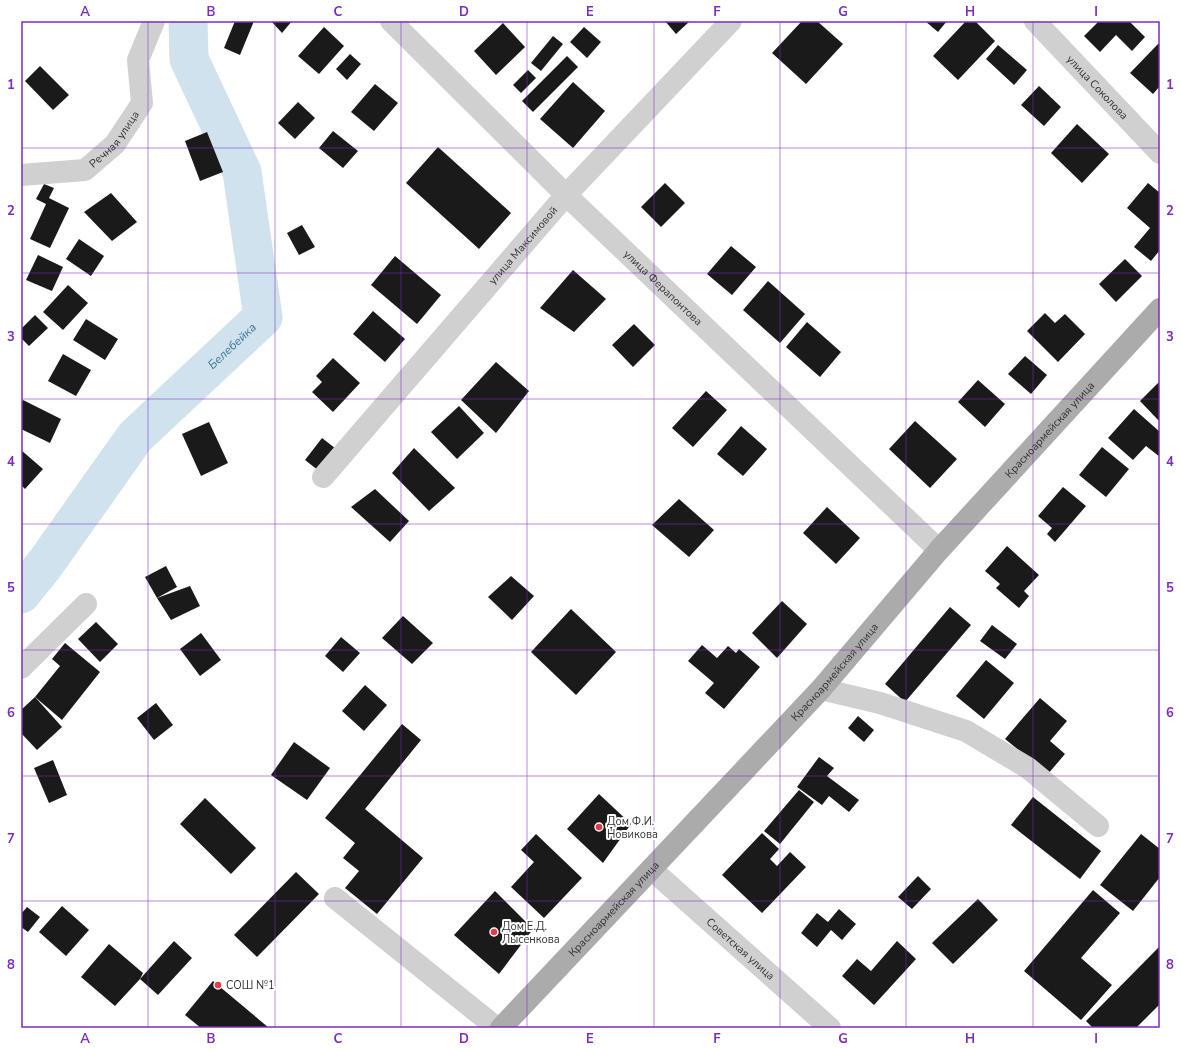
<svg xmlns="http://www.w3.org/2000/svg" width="1181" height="1049" font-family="'Nunito Sans',sans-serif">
<rect width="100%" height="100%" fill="#fff"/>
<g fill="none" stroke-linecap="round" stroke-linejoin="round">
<path stroke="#cfe2ee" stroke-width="39" id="s1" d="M21,594L45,564L135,437L263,317L242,172L189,59L188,21"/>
</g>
<g fill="#1a1a1a">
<path d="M235,21H254L240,55L224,48Z"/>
<path d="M271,21H292L282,33Z"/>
<path d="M665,21H690L676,34Z"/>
<path d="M802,21H817L843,44L806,84L772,53Z"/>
<path d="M925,21H947L938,32Z"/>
<path d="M966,21H975L995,41L958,80L933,56Z"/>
<path d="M1099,21H1129L1145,37L1132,51L1116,35L1100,52L1084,36Z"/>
<path d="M503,23L525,47L496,75L474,51Z"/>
<path d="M324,27L344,46L319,74L298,56Z"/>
<path d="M584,27L601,42L587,58L570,42Z"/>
<path d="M553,36L563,44L541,71L531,63Z"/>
<path d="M1159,43L1160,44V86L1153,94L1130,73Z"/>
<path d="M998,45L1027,70L1014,85L986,59Z"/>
<path d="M350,54L361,64L347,80L336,69Z"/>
<path d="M567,56L578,67L533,112L522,101Z"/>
<path d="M40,66L69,95L53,110L25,81Z"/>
<path d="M528,70L536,78L521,93L513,85Z"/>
<path d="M573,82L605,111L573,148L540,119Z"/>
<path d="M375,84L398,103L374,131L351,112Z"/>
<path d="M1039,86L1061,107L1044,126L1021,105Z"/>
<path d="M298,102L315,118L295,139L278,123Z"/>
<path d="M1077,124L1109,154L1082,183L1051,153Z"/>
<path d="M333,131L358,151L343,168L319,148Z"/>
<path d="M207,132L223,172L200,181L185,141Z"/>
<path d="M438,147L511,213L479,249L406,183Z"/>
<path d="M665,183L685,203L661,227L641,207Z"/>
<path d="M1148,183L1160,193V250L1151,261L1134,247L1150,228L1127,208Z"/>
<path d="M44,184L54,188L49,198L69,208L50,248L30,239L46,204L36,199Z"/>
<path d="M111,193L137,222L112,241L84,212Z"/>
<path d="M302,225L315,247L299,255L287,233Z"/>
<path d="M79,239L104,256L91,276L66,259Z"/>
<path d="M731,246L756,267L732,295L707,274Z"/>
<path d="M38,255L63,267L52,291L26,280Z"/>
<path d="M395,256L441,295L417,324L371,285Z"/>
<path d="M1125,259L1142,276L1116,302L1099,284Z"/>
<path d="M573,270L606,299L574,332L540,308Z"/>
<path d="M768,281L805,314L780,343L743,310Z"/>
<path d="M68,285L88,303L63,330L43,312Z"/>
<path d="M373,311L405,339L385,362L353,334Z"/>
<path d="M1045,313L1055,323L1065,314L1085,334L1058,362L1027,331Z"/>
<path d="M35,315L48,328L29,346L21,338V329Z"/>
<path d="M86,319L118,339L105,360L73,340Z"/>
<path d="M807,322L841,352L820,377L786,347Z"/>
<path d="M634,324L655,345L633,367L612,345Z"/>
<path d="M63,354L91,370L76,396L48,381Z"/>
<path d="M1025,356L1047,375L1031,394L1008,374Z"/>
<path d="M333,358L360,383L333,412L312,392L322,382L316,376Z"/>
<path d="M496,362L529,391L496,433L461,400Z"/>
<path d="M978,380L1005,404L985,427L958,402Z"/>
<path d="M1160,381V422L1140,401Z"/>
<path d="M706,391L727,410L693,447L672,428Z"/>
<path d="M23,400L61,419L50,443L21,429V404Z"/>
<path d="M459,406L484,433L457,459L431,432Z"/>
<path d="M1134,409L1160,432V457L1146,446L1133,460L1108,438Z"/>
<path d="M915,421L957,459L930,488L889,449Z"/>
<path d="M209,422L228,463L201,476L182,434Z"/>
<path d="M741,426L767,449L743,476L717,454Z"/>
<path d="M322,438L340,452L323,474L305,460Z"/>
<path d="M1102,447L1129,469L1106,497L1079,475Z"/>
<path d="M414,448L455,488L429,511L392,473Z"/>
<path d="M21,450L43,469L25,489L21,485Z"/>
<path d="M1063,487L1086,506L1055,542L1047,534L1052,528L1038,516Z"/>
<path d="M375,489L409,521L390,542L351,507Z"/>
<path d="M679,499L714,530L689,557L652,525Z"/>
<path d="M827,507L860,538L836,564L803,533Z"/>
<path d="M1007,546L1039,575L1024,591L1029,596L1019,608L996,588L1000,584L985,571Z"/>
<path d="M166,566L177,587L157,598L145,577Z"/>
<path d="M511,576L534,596L512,620L488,597Z"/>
<path d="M190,586L200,606L171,620L157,598Z"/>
<path d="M782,601L807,624L777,658L752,633Z"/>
<path d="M950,607L971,625L905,702L885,684Z"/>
<path d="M571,609L616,652L576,695L531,652Z"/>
<path d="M403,616L433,643L412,664L382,638Z"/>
<path d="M96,622L118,644L100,662L78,639Z"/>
<path d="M992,625L1017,644L1005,659L980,641Z"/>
<path d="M201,633L221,660L200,676L180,649Z"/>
<path d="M341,637L360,653L343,672L325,656Z"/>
<path d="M65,643L100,672L62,720L35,697L60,666L52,659Z"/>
<path d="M702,645L717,658L728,646L736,653L739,649L760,667L724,709L705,693L714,683L688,661Z"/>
<path d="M986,660L1014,683L984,719L956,696Z"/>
<path d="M365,685L387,705L364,731L342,711Z"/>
<path d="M35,697L62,727L37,750L21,733V710Z"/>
<path d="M1040,698L1067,721L1050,741L1065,754L1048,774L1005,739Z"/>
<path d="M156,703L173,725L154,740L137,718Z"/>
<path d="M858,716L874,730L864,742L848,728Z"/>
<path d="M402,724L421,740L365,809L423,858L377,914L345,888L359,871L343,858L355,843L325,818Z"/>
<path d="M294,742L330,768L307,800L271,775Z"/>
<path d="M819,757L834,768L827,776L859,800L849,812L829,796L822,805L797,787Z"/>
<path d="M53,760L67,795L49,803L34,768Z"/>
<path d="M799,790L814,802L780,844L764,831Z"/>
<path d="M599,794L631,824L603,863L567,829Z"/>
<path d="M1033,797L1101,851L1080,879L1011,825Z"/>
<path d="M205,798L256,848L231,874L180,824Z"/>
<path d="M762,833L779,849L770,859L777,866L790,852L806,867L762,913L722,875Z"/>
<path d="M536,834L582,878L544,918L511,887L534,862L521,850Z"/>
<path d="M1141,834L1160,849V877L1133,911L1100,885Z"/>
<path d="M296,872L319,894L257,957L234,935Z"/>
<path d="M918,876L931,889L912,909L898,897Z"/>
<path d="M1093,890L1120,913L1081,958L1112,985L1081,1020L1024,971Z"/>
<path d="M495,891L533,929L499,974L454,935Z"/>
<path d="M978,899L998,920L953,964L932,943Z"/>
<path d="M62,906L89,930L66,956L39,932Z"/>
<path d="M27,907L40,917L28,932L21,927V914Z"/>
<path d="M839,909L856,924L842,940L831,930L817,947L801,933L817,913L828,922Z"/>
<path d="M174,941L192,958L158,995L140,979Z"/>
<path d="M897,941L916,959L874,1005L842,976L857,959L871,971Z"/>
<path d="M109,944L143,973L140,979L115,1006L81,977Z"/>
<path d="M1160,946V1004L1136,1028H1093L1086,1021Z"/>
<path d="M213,981L269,1028H201L185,1015Z"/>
</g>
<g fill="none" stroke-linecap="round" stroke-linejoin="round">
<g stroke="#d0d0d0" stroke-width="22">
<path id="s2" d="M391,21L566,195L939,550"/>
<path id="s3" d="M1035,21L1160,153"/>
<path id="s4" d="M21,175L85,170L115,144L142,103L138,60L154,21"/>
<path id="s5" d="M323,477L566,195L731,21"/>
<path d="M21,668L86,604"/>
<path d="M821,689L880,703L966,731L1028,768L1098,826"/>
<path id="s6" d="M651,869L830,1028"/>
<path d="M335,898L497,1028"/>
</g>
<path stroke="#ababab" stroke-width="22" id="s7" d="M501,1028L821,689L939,550L1160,309"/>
</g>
<path fill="none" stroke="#7b2cbf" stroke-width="1" stroke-opacity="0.55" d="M148,21V1028M275,21V1028M401,21V1028M527,21V1028M654,21V1028M780,21V1028M906,21V1028M1033,21V1028M21,148H1160M21,273H1160M21,399H1160M21,524H1160M21,650H1160M21,776H1160M21,901H1160"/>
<g fill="#e63946" stroke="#fff" stroke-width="1.5">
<circle cx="599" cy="827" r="4"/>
<circle cx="494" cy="932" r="4"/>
<circle cx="218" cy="985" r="4"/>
</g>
<g text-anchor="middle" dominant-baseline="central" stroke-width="4" stroke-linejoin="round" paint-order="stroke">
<g font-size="11" fill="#333" stroke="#fff">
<text stroke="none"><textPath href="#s3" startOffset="91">улица Соколова</textPath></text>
<text stroke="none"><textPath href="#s4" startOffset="107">Речная улица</textPath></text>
<text stroke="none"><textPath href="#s5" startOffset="306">улица Максимовой</textPath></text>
<text stroke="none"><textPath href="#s2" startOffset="381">улица Ферапонтова</textPath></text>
<text stroke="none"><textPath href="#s7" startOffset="812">Красноармейская улица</textPath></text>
<text stroke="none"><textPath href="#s7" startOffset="488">Красноармейская улица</textPath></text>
<text stroke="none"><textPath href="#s7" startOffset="164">Красноармейская улица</textPath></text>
<text stroke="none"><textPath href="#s6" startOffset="120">Советская улица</textPath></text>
</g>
<g font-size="11" fill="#333" stroke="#fff" text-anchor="start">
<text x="607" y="821">Дом Ф.И.<tspan x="607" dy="13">Новикова</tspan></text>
<text x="502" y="926">Дом Е.Д.<tspan x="502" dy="13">Лысенкова</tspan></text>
<text x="226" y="985">СОШ №1</text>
</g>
<g font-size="12" font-style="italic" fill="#3f7597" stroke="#fff">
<text stroke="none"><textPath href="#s1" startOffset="327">Белебейка</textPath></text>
</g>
</g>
<rect width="1181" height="1049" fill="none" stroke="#ffffff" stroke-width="44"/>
<rect x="22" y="22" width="1137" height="1005" fill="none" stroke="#7b2cbf" stroke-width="1.5"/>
<g font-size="13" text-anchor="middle" font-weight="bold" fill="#7b2cbf">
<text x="85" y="16">A</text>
<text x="211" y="16">B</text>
<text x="338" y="16">C</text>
<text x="464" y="16">D</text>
<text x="590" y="16">E</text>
<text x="717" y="16">F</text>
<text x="843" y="16">G</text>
<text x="970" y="16">H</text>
<text x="1096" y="16">I</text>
<text x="11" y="89">1</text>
<text x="1170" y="89">1</text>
<text x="11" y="215">2</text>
<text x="1170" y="215">2</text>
<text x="11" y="341">3</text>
<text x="1170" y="341">3</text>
<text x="11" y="466">4</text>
<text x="1170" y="466">4</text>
<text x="11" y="592">5</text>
<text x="1170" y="592">5</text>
<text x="11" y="717">6</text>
<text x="1170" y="717">6</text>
<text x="11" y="843">7</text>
<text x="1170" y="843">7</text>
<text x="11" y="969">8</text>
<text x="1170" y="969">8</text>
<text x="85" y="1043">A</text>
<text x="211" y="1043">B</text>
<text x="338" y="1043">C</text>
<text x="464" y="1043">D</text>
<text x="590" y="1043">E</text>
<text x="717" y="1043">F</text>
<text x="843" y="1043">G</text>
<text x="970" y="1043">H</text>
<text x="1096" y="1043">I</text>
</g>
</svg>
